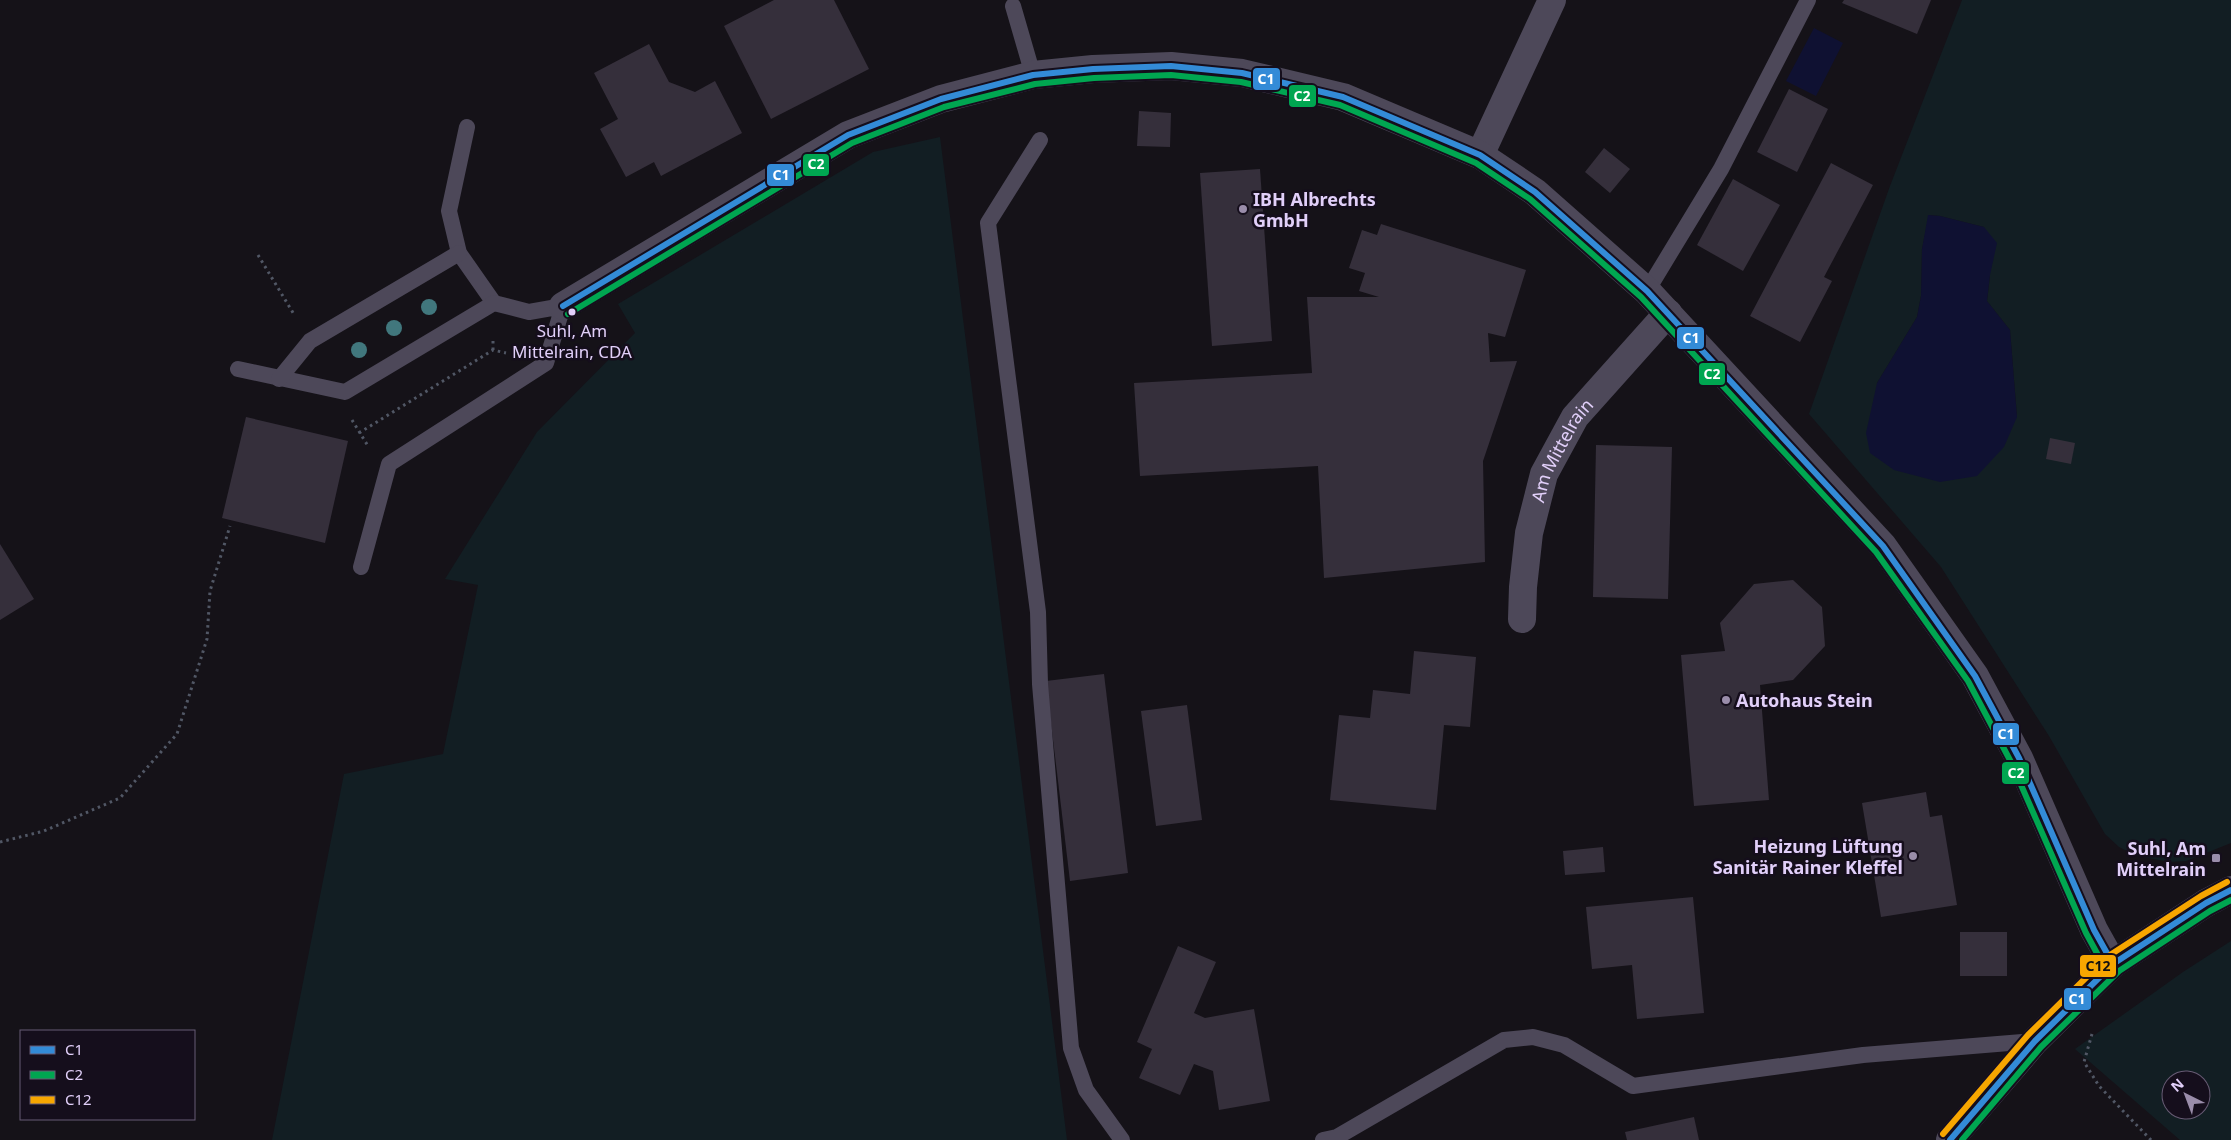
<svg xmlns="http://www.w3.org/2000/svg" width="2231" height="1140" font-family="'Noto Sans',sans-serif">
<rect width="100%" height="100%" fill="#151218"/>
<g fill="#121e23" fill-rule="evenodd">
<path d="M1962,0H2231V843L2186,861L2170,862L2137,856L2119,847L2105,834L2049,736L1941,567L1809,414L1890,186ZM1929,215L1940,216L1984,227L1990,275L1987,301L2010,330L2017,417L1877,383L1917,317L1921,296L1922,249Z"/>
<path d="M940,137L1067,1140H272L344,774L443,754L478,585L445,579L537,432L635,333L618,304L873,152Z"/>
<path d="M2231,941V1140H2180L2075,1049L2183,972ZM2171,1080H2201V1110H2171Z"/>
</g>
<g fill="#0f1132">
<path d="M1814,28L1843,43L1816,96L1786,81Z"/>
<path d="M1928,215L1940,216L1984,227L1997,243L1990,275L1987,301L2010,330L2017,417L2004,447L1977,476L1940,482L1894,470L1870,453L1866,433L1877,383L1917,317L1921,296L1922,249Z"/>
</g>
<g fill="#352f3b">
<path d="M774,0H834L869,69L771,119L724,26Z"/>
<path d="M1844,0H1931L1917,34L1842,3Z"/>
<path d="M649,44L669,82L695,92L715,81L742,133L661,176L654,162L626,177L600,129L618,119L594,73Z"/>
<path d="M1789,89L1828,109L1797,172L1757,152Z"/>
<path d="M1139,111L1171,113L1170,147L1137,146Z"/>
<path d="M1604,148L1630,169L1610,193L1585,172Z"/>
<path d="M1831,163L1873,185L1824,277L1832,281L1800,342L1750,316Z"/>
<path d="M1260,169L1272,341L1212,346L1200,173Z"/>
<path d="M1733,179L1780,205L1743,271L1697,245Z"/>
<path d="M1381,224L1526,270L1505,337L1488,333L1490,362L1517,361L1483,461L1485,562L1324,578L1318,466L1140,476L1134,383L1312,373L1307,297H1379L1359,291L1365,273L1349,268L1362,230L1377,235Z"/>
<path d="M246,417L348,441L325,543L222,518Z"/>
<path d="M2050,438L2075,443L2071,464L2046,459Z"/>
<path d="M1596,445L1672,447L1668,599L1593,597Z"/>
<path d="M0,544L34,599L0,620Z"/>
<path d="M1793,580L1822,607L1825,646L1793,680L1760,685L1769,800L1694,806L1681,655L1725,651L1720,623L1754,584Z"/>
<path d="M1414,651L1476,657L1470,727L1444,725L1436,810L1330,800L1339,715L1370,718L1373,690L1410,694Z"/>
<path d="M1104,674L1128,873L1070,881L1046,681Z"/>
<path d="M1187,705L1202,820L1156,826L1141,711Z"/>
<path d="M1926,792L1930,817L1942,815L1957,905L1881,917L1862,803Z"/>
<path d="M1603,847L1605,872L1565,875L1563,851Z"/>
<path d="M1693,897L1704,1013L1637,1019L1632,965L1592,969L1586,907Z"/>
<rect x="1960" y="932" width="47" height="44"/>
<path d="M1178,946L1216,962L1194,1013L1205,1018L1254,1009L1270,1101L1219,1110L1213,1071L1194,1064L1180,1095L1139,1078L1152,1049L1137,1042Z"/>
<path d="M1694,1117L1699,1140H1627L1625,1132Z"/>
</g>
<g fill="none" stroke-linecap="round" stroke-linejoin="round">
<g stroke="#515765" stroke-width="3" stroke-dasharray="2.5 4" stroke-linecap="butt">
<path d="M258,255L295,316"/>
<path d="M493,350V338"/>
<path d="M352,420L368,446"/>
<path d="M359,433L493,350L506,353"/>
<path d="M0,842L44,831L120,798L177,734L207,639L210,591L230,526"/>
<path d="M2092,1034L2084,1062L2099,1086L2151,1140"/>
</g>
<g stroke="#4d4859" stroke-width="16">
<path d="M1013,6L1033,75"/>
<path d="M467,127L449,211L459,253L494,303"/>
<path d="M1040,140L988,223L1038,612L1040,684L1071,1048L1086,1090L1122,1140"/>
<path d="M1647,291L1721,169L1808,0"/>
<path d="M238,369L345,392L494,303L529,312L563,306L546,363L389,464L361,567"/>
<path d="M279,379L310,341L459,253"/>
<path d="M1323,1140L1337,1137L1504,1040L1533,1037L1564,1045L1633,1086L1863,1055L2035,1041"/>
</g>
<g stroke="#4d4859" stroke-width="28">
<path d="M1480,155L1552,0"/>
<path d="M563,306L848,135L941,99L1033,75L1093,69L1171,66L1242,73L1343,97L1480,155L1535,192L1647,291L1883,546L1975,676L2019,758L2094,930L2113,964"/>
<path id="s1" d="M1522,619L1523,587L1529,533L1544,474L1575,417L1668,313"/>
<path d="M1950,1140L2035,1041L2113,964L2206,903L2231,890"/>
</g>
<g stroke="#150e1c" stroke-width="10">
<g id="bus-1">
<path d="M563,306L848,135L941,99L1033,75L1093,69L1171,66L1242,73L1343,97L1480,155L1535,192L1647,291L1883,546L1975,676L2019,758L2094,930L2113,964"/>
<path d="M1950,1140L2035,1041L2113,964L2206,903L2231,890"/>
</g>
</g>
<g stroke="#150e1c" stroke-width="10">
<g id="bus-2">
<path d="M568,314L852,143L944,107L1035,84L1094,78L1171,75L1241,82L1340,105L1476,163L1530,199L1641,297L1876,552L1968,681L2011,762L2086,933L2105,968"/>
<path d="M1962,1140L2041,1047L2119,971L2210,911L2231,900"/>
</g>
</g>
<g stroke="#150e1c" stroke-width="10">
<path id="bus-3" d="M1943,1134L2028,1035L2107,957L2201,896L2227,882"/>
</g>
<use href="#bus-1" stroke="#338bd7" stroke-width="6"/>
<use href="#bus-2" stroke="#00a651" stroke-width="6"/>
<use href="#bus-3" stroke="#f7a600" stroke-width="6"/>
</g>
<g fill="#41777d">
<circle cx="429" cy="307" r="8"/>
<circle cx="394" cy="328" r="8"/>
<circle cx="359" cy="350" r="8"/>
</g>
<g fill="#9a8daa" stroke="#150e1c" stroke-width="2">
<circle cx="1243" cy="209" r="5"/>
<circle cx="1726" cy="700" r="5"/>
<circle cx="1913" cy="856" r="5"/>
<rect x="2211" y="853" width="10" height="10" rx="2.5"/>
</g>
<circle fill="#e1cff9" stroke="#150e1c" stroke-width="2" cx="572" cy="312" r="4.5"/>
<g text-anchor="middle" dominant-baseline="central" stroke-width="5" stroke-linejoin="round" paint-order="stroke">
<g font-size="17" fill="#e1cff9" stroke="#150e1c">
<text x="572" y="330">Suhl, Am<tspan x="572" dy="21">Mittelrain, CDA</tspan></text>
</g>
<g font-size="18" font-weight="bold" fill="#e1cff9" stroke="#150e1c" text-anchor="start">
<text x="1253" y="199">IBH Albrechts<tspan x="1253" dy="21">GmbH</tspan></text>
<text x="1736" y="700">Autohaus Stein</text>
<text x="1903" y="846" text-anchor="end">Heizung Lüftung<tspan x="1903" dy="21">Sanitär Rainer Kleffel</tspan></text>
<text x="2206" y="848" text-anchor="end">Suhl, Am<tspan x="2206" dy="21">Mittelrain</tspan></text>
</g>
<g font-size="18" fill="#e1cff9" stroke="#150e1c">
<text stroke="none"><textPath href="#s1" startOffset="176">Am Mittelrain</textPath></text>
</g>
</g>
<g stroke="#150e1c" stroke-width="2">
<rect x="1252" y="67" width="29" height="24" rx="5" fill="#338bd7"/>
<rect x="1288" y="84" width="29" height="24" rx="5" fill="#00a651"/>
<rect x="802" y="153" width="28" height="24" rx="5" fill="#00a651"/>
<rect x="766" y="163" width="29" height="24" rx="5" fill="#338bd7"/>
<rect x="1676" y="326" width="29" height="24" rx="5" fill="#338bd7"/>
<rect x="1698" y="362" width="28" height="24" rx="5" fill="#00a651"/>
<rect x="1992" y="722" width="28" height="24" rx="5" fill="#338bd7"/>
<rect x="2001" y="761" width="29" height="24" rx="5" fill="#00a651"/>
<rect x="2079" y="954" width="38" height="24" rx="5" fill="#f7a600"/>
<rect x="2063" y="987" width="29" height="24" rx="5" fill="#338bd7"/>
</g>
<g font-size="14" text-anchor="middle" font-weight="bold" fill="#fff">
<text x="1266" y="84">C1</text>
<text x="1302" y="101">C2</text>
<text x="816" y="169">C2</text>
<text x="781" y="180">C1</text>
<text x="1691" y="343">C1</text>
<text x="1712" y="379">C2</text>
<text x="2006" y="739">C1</text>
<text x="2016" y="778">C2</text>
<text x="2077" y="1004">C1</text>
</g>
<g font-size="14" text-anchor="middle" font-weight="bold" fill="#111">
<text x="2098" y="971">C12</text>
</g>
<rect x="20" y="1030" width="175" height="90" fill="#150e1c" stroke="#675b74"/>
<rect x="30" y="1046" width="25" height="8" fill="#338bd7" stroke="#675b74"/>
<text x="65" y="1055" font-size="15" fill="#e1cff9">C1</text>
<rect x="30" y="1071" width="25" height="8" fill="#00a651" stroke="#675b74"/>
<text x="65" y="1080" font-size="15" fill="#e1cff9">C2</text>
<rect x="30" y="1096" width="25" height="8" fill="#f7a600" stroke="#675b74"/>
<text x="65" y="1105" font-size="15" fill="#e1cff9">C12</text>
<g transform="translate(2186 1095) rotate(318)"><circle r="24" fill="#150e1c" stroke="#675b74"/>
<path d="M0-4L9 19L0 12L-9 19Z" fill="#9a8daa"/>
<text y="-8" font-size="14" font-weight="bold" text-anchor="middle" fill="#e1cff9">N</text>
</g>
</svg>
